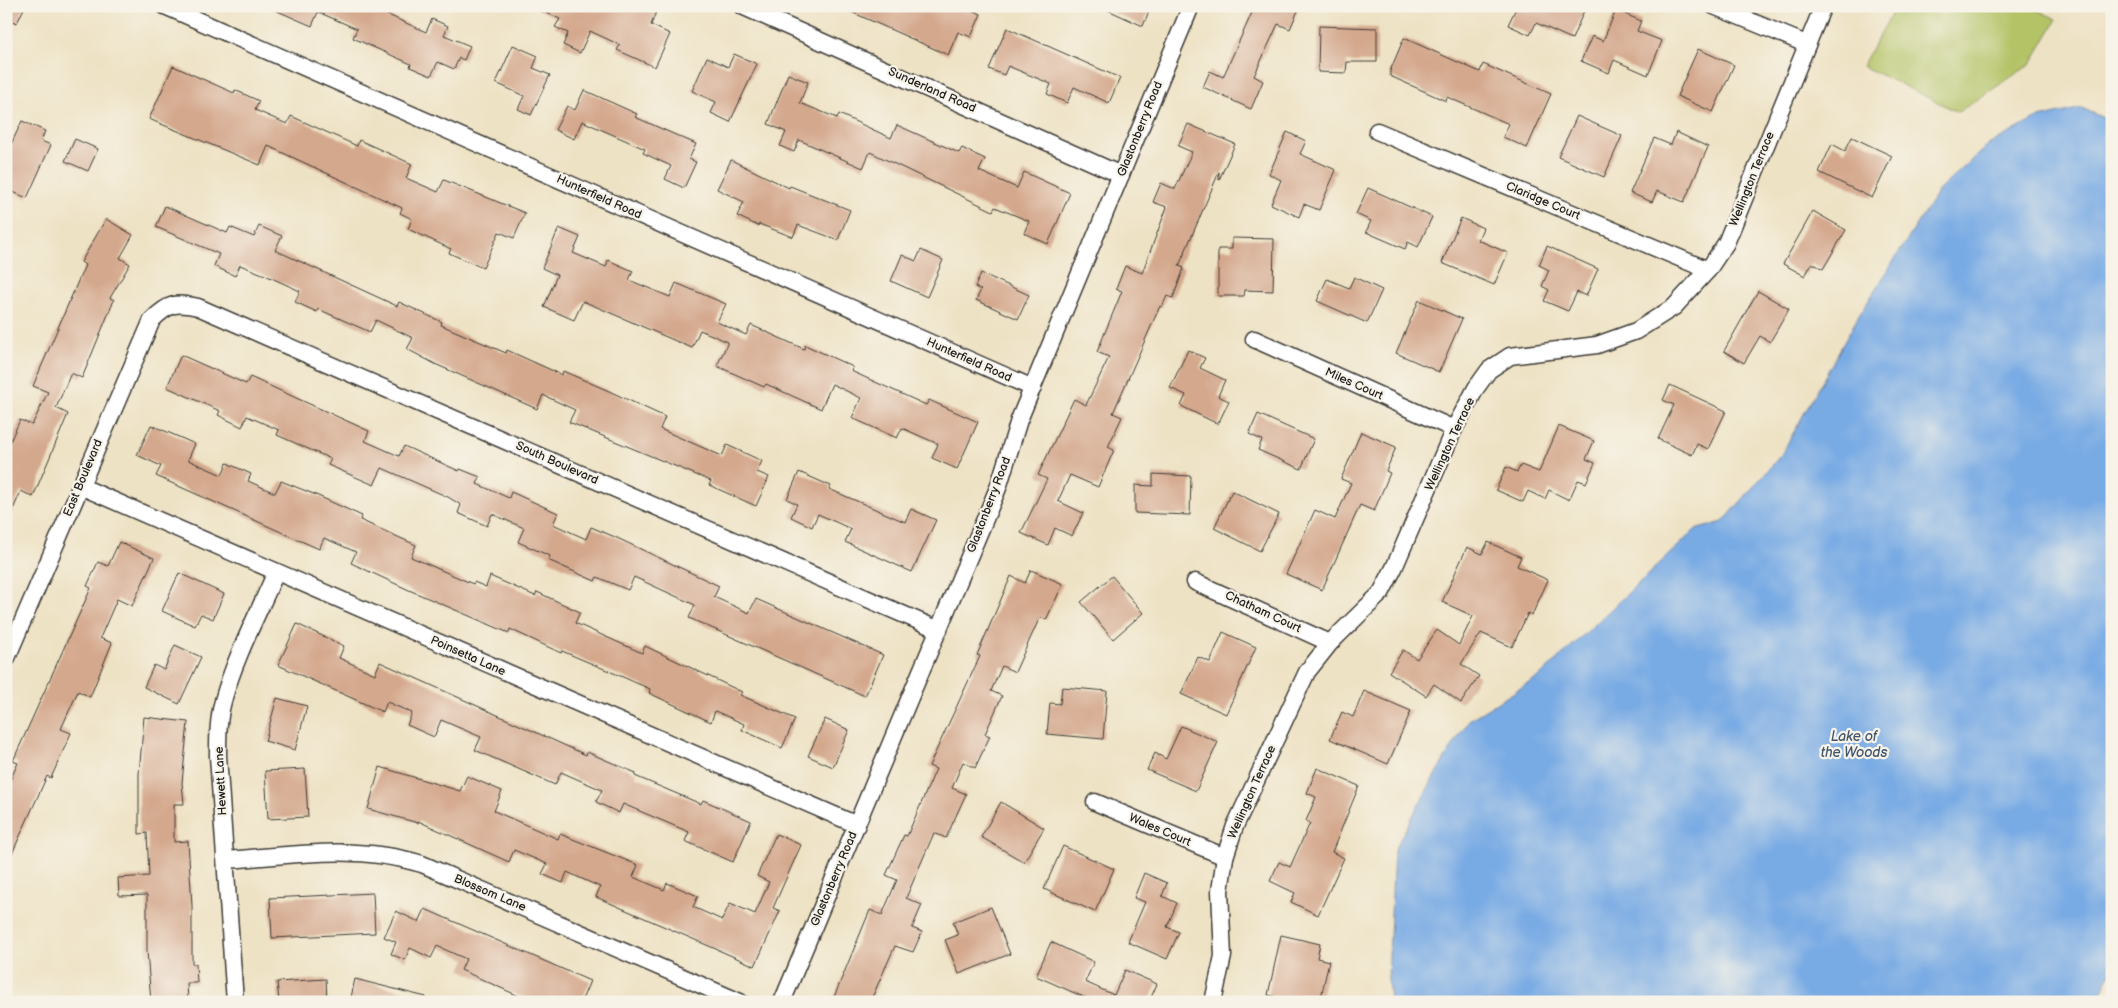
<svg xmlns="http://www.w3.org/2000/svg" width="2118" height="1008" font-family="'Balsamiq Sans',sans-serif">
<rect width="100%" height="100%" fill="#f7f3e8"/>
<filter id="ink" filterUnits="userSpaceOnUse"><feTurbulence type="fractalNoise" baseFrequency=".02" numOctaves="2"/><feDisplacementMap in="SourceGraphic" scale="10" xChannelSelector="R" yChannelSelector="G"/><feConvolveMatrix kernelMatrix="1 2 1 2 8 2 1 2 1" color-interpolation-filters="sRGB"/></filter>
<filter id="wash" filterUnits="userSpaceOnUse"><feTurbulence type="fractalNoise" baseFrequency=".0096" numOctaves="4" result="noise"/><feDisplacementMap in="SourceGraphic" scale="20" xChannelSelector="R" yChannelSelector="G"/><feGaussianBlur stdDeviation="1.12" result="paint"/><feColorMatrix in="noise" values="0 0 0 0 0 0 0 0 0 0 0 0 0 0 0 0 0 1.4 0 .05"/><feComposite in="paint" operator="in"/></filter>
<g filter="url(#wash)">
<rect width="100%" height="100%" fill="#eee2c4"/>
<path fill="#b4c366" stroke="#687041" d="M1896,6H2028L2057,19L2031,64L1958,112L1862,66Z"/>
<path fill="#78aae4" stroke="#4a6380" d="M2082,108L2112,122V969L2097,1002H1390L1388,978L1394,850L1439,768L1469,720L1540,676L1695,530L1723,522L1781,455L1858,317L1939,190L1988,145L2035,119Z"/>
<g id="blocks">
<g fill="#d4a88d">
<path d="M6,6H25L17,23L6,18Z"/>
<path d="M266,6H368L426,32L432,19L448,26L444,35L470,46L464,60L459,58L454,69L438,62L431,76L410,67L411,64L353,38L357,29L318,12L312,26Z"/>
<path d="M531,6H643L656,12L651,25L670,34L655,67L617,50L620,45L590,31L580,53L563,45L568,33L555,27L560,19Z"/>
<path d="M838,6H963L981,14L971,37L958,32L948,55Z"/>
<path d="M1099,6H1151L1143,26Z"/>
<path d="M1255,6H1300L1290,29L1278,24L1254,76L1263,81L1251,109L1203,87L1210,71L1223,77Z"/>
<path d="M1517,6H1586L1572,39L1536,23L1530,35L1508,25Z"/>
<path d="M1616,10L1641,21L1637,31L1662,41L1648,75L1614,60L1609,73L1581,61L1592,36L1603,41Z"/>
<path d="M1319,26L1377,28V62H1347L1346,73L1318,72Z"/>
<path d="M1007,28L1120,78L1109,103L1074,87L1067,103L1047,94L1051,84L1008,66L1004,75L989,69Z"/>
<path d="M1404,38L1480,72L1483,64L1551,94L1527,148L1503,137L1509,124L1447,97L1446,101L1390,76V71Z"/>
<path d="M513,45L538,56L533,68L550,75L531,115L518,109L524,96L496,83Z"/>
<path d="M1698,49L1734,65L1713,112L1677,96Z"/>
<path d="M734,54L757,64L730,122L711,113L716,102L692,91L707,57L728,67Z"/>
<path d="M173,66L234,93L235,90L259,101L255,110L287,124L291,116L357,146L359,140L412,164L406,178L438,192L444,180L525,213L514,238L499,232L483,268L449,253L451,249L408,229L412,219L400,213L402,208L268,146L260,165L149,119Z"/>
<path d="M788,74L808,82L800,103L837,118L839,114L891,138L897,125L959,153L962,148L985,159L979,171L1017,188L1024,172L1070,193L1048,244L1024,233L1029,221L995,207L993,211L870,152L863,168L799,140L794,152L780,146L786,132L768,124Z"/>
<path d="M584,90L637,114L635,117L696,144L689,159L696,162L684,188L665,179L671,166L643,153L645,149L582,121L574,139L555,130L567,106L575,110Z"/>
<path d="M1577,116L1622,136L1604,177L1558,157Z"/>
<path d="M22,121L45,131L41,141L51,145L27,198L6,189V155Z"/>
<path d="M1188,124L1235,144L1219,180V172L1179,266L1184,268L1173,298L1167,296L1162,307L1160,306L1113,413L1122,417L1108,447L1114,450L1098,487L1070,475L1058,501L1083,513L1072,536L1055,528L1048,545L1021,533L1047,479L1038,475L1074,399L1086,405L1109,357L1097,352L1122,291L1116,289L1125,266L1142,273L1167,207L1153,202L1161,183L1175,189L1192,152L1178,146Z"/>
<path d="M1287,132L1306,141L1300,154L1336,170L1319,210L1304,204L1299,217L1271,204L1281,180L1269,174Z"/>
<path d="M1676,132L1708,147L1684,202L1657,191L1652,202L1630,193L1654,138L1671,145Z"/>
<path d="M1852,137L1892,156L1872,198L1819,172L1832,144L1845,151Z"/>
<path d="M75,139L98,149L88,171L65,161Z"/>
<path d="M731,160L789,188L790,186L850,210L838,240L798,225L793,237L759,224L758,226L737,216L744,202L717,189Z"/>
<path d="M1368,188L1432,217L1418,247L1408,242L1405,249L1366,232L1371,221L1356,214Z"/>
<path d="M165,206L227,233L230,227L254,237L259,226L282,236L275,250L397,306L399,302L442,322L441,325L506,353L507,350L562,375L563,371L609,391L665,417L660,429L722,456L727,445L762,461L757,472L769,477L756,506L709,485L711,481L569,422L575,410L543,395L537,409L435,364L407,349L413,338L376,320L370,332L318,309L317,312L295,302L300,291L265,275L240,265L235,276L214,266L219,254L156,227Z"/>
<path d="M1813,211L1846,230L1823,269L1812,263L1805,276L1783,264Z"/>
<path d="M1461,218L1483,228L1478,240L1508,253L1494,285L1442,263Z"/>
<path d="M106,219L133,235L120,258L130,264L110,298L114,300L82,378L71,373L56,408L68,414L33,497L21,491L6,526V450L20,420L32,425L48,392L33,386L85,265L81,262Z"/>
<path d="M559,228L580,237L573,253L606,267L608,260L633,271L629,280L670,297L676,283L726,304L717,322L746,335L751,325L804,349L805,345L853,367L851,371L926,405L929,400L978,422L957,469L932,458L938,444L902,428L897,438L852,418L861,398L832,384L821,409L766,384L764,387L717,366L728,342L700,330L692,348L583,301L574,320L544,307L557,275L542,268Z"/>
<path d="M1232,238L1274,239L1273,291L1245,290L1244,296H1218V249H1232Z"/>
<path d="M1547,246L1598,269L1586,296L1577,292L1568,311L1544,301L1549,290L1542,286L1549,270L1539,265Z"/>
<path d="M921,250L943,260L927,297L891,281L902,255L916,261Z"/>
<path d="M981,273L1029,295L1018,319L976,300L981,290L975,287Z"/>
<path d="M1354,277L1382,290L1367,323L1317,301L1327,279L1349,288Z"/>
<path d="M1758,291L1789,309L1770,342L1760,336L1744,363L1724,351Z"/>
<path d="M1419,300L1462,319L1439,372L1396,353Z"/>
<path d="M1188,350L1205,358L1200,368L1225,380L1218,396L1229,401L1218,424L1181,406L1186,395L1170,388Z"/>
<path d="M181,355L246,384L250,377L369,431L365,441L399,456L404,446L459,471L460,469L480,477L477,484L509,498L511,492L558,513L553,524L586,539L591,527L615,537L719,586L714,597L749,613L756,599L883,655L865,696L689,618L695,605L658,588L634,577L628,590L597,577L595,581L548,560L550,556L518,542L524,528L492,514L487,526L458,513L461,505L448,497L382,468L374,485L328,465L331,459L277,435L279,430L247,416L242,427L218,415L220,411L167,387Z"/>
<path d="M1670,385L1726,411L1708,449L1697,444L1692,455L1658,439L1674,405L1663,400Z"/>
<path d="M1258,414L1314,439L1301,469L1258,450L1262,440L1249,434Z"/>
<path d="M151,425L195,444L188,460L222,475L227,463L251,474L248,481L275,493L281,481L316,495L362,516L360,520L416,545L411,557L473,584L474,582L486,587L490,576L535,596L537,592L580,612L575,623L642,653L645,646L742,692L740,695L795,719L782,748L742,730L744,724L715,711L711,722L649,693L650,689L616,674L562,651L561,653L510,629L509,633L409,590L351,563L356,552L324,538L319,549L156,476L161,466L137,455Z"/>
<path d="M1559,426L1594,441L1586,459L1595,463L1586,483L1578,480L1569,500L1549,490L1545,499L1528,491L1523,502L1496,490L1506,467L1517,472L1521,465L1539,472Z"/>
<path d="M1361,432L1396,447L1386,471L1390,473L1374,511L1360,505L1322,590L1286,574L1315,510L1335,519L1351,483L1341,479Z"/>
<path d="M799,472L831,486L829,489L905,522L911,509L936,520L912,572L845,542L851,529L818,514L812,527L791,517L797,504L787,499Z"/>
<path d="M1153,474L1191,476L1190,515L1135,513V485L1153,486Z"/>
<path d="M1232,491L1279,514L1260,551L1214,528Z"/>
<path d="M119,542L154,558L132,606L117,599L100,638L112,643L90,697L78,691L61,729L71,733L51,778L47,776L6,867V789L18,763L13,761L91,588L87,586L98,562L108,566Z"/>
<path d="M1488,542L1521,557L1517,566L1548,580L1532,615L1528,613L1512,647L1481,633L1461,664L1479,676L1461,703L1434,684L1426,696L1389,672L1403,650L1417,659L1437,630L1459,645L1473,616L1442,602L1467,547L1482,554Z"/>
<path d="M1031,570L1063,584L1046,620L1040,617L1015,672L1002,666L991,691L1002,696L985,734L990,736L975,768L963,762L952,788L966,794L946,838L934,833L906,898L922,905L912,928L922,932L913,952L895,946L870,1002H832L870,910L882,915L897,880L886,875L904,835L907,836L936,769L929,766L980,656L977,655L1011,576L1025,583Z"/>
<path d="M179,573L224,594L213,619L201,614L195,626L162,611Z"/>
<path d="M1112,576L1143,613L1113,639L1081,602Z"/>
<path d="M297,624L344,646L339,658L375,674L380,662L586,755L587,752L636,773L635,776L701,804L703,800L751,821L733,862L685,841L689,832L623,804L619,813L596,802L602,790L561,772L555,785L475,750L481,737L441,720L434,737L407,725L412,713L387,702L383,712L278,665Z"/>
<path d="M1223,632L1256,647L1226,714L1181,694L1198,657L1210,662Z"/>
<path d="M175,645L201,657L179,704L144,687L154,665L164,670Z"/>
<path d="M1062,687L1107,691L1103,739L1047,734L1050,703L1060,704Z"/>
<path d="M1364,691L1411,711L1388,764L1330,739L1342,712L1353,717Z"/>
<path d="M277,698L307,706L295,750L265,741Z"/>
<path d="M144,717L188,722L182,783L184,804H174V842L188,841L192,906V964H196L197,983H187L188,1002H151L147,951V895L119,896L118,878L149,876L147,833L139,834V774Z"/>
<path d="M825,719L849,730L833,767L808,756Z"/>
<path d="M1181,726L1218,742L1196,791L1147,770L1155,753L1166,759Z"/>
<path d="M380,767L460,791L467,776L502,791L494,811L558,839L560,834L638,865L633,877L664,890L667,883L698,896L693,907L722,920L730,903L755,914L769,882L757,876L776,834L801,845L773,908L780,911L755,966L596,897L600,887L567,872L563,883L542,874L547,864L514,850L509,862L418,821V823L368,809Z"/>
<path d="M1317,768L1359,786L1332,852L1344,858L1318,915L1291,902L1295,893L1270,881L1279,862L1290,867L1310,823L1306,821L1316,797L1307,793Z"/>
<path d="M305,769L308,817L268,819L265,771Z"/>
<path d="M1001,802L1044,828L1024,862L981,837Z"/>
<path d="M1063,846L1114,869L1095,912L1044,889Z"/>
<path d="M1144,873L1167,883L1162,896L1177,903L1167,927L1179,932L1167,959L1128,942L1145,902L1134,898Z"/>
<path d="M373,893L375,933L272,938L270,898Z"/>
<path d="M991,907L1010,954L959,974L945,940L958,935L953,922Z"/>
<path d="M425,909L590,981L581,1002H532L461,970L466,959L437,946L431,958L410,948L405,960L391,954L396,942L384,937L396,911L419,922Z"/>
<path d="M1281,935L1320,944L1317,958L1329,961L1320,1002H1296L1268,995Z"/>
<path d="M1051,942L1094,962L1085,982L1114,995L1125,970L1157,984L1149,1002H1095L1036,976Z"/>
<path d="M326,979L327,1002H279L277,982Z"/>
<path d="M355,979L426,997L425,1002H350Z"/>
</g>
</g>
</g>
<g filter="url(#ink)">
<use href="#blocks" fill-opacity="0" stroke="#3c3a35" stroke-width="1"/>
<g fill="none" stroke-linecap="round" stroke-linejoin="round">
<g stroke="#3c3a35" stroke-width="19">
<g id="minor">
<path d="M165,6L1033,388"/>
<path d="M742,6L1121,175"/>
<path d="M1714,6L1806,44"/>
<path d="M1377,131L1708,270"/>
<path d="M1254,339L1454,429"/>
<path d="M80,486L857,825"/>
<path d="M1195,582L1330,643"/>
<path d="M6,660L152,320C169,303 176,302 198,307L939,630"/>
<path d="M1095,802L1225,857"/>
<path d="M226,860C292,855 358,844 422,864L740,1002"/>
<path d="M235,1002L218,756C218,738 218,719 223,701C235,657 258,614 276,572"/>
<path d="M782,1002L998,488L1019,420L1191,6"/>
<path d="M1213,1002L1223,956L1220,891L1225,857L1235,826L1307,672L1330,643L1381,593L1394,568L1454,429L1476,388L1489,370L1510,356L1597,345L1636,331L1674,307L1708,270L1726,243L1823,6"/>
</g>
</g>
<use href="#minor" stroke="#fff" stroke-width="16"/>
</g>
</g>
<g text-anchor="middle" dominant-baseline="central" stroke-width="4.5" stroke-linejoin="round" paint-order="stroke">
<g font-size="12" fill="#1c1c1c" stroke="#f7f3e8">
<text transform="translate(932 90) rotate(24)">Sunderland Road</text>
<text transform="translate(1140 129) rotate(-68)">Glastonberry Road</text>
<text transform="translate(1752 179) rotate(-68)">Wellington Terrace</text>
<text transform="translate(599 197) rotate(24)">Hunterfield Road</text>
<text transform="translate(1543 201) rotate(23)">Claridge Court</text>
<text transform="translate(969 360) rotate(24)">Hunterfield Road</text>
<text transform="translate(1354 384) rotate(24)">Miles Court</text>
<text transform="translate(1450 444) rotate(-65)">Wellington Terrace</text>
<text transform="translate(557 463) rotate(24)">South Boulevard</text>
<text transform="translate(83 478) rotate(-67)">East Boulevard</text>
<text transform="translate(989 505) rotate(-69)">Glastonberry Road</text>
<text transform="translate(1263 612) rotate(25)">Chatham Court</text>
<text transform="translate(468 656) rotate(24)">Poinsetta Lane</text>
<text transform="translate(221 781) rotate(-93)">Hewett Lane</text>
<text transform="translate(1252 792) rotate(-66)">Wellington Terrace</text>
<text transform="translate(1160 830) rotate(23)">Wales Court</text>
<text transform="translate(834 879) rotate(-67)">Glastonberry Road</text>
<text transform="translate(490 893) rotate(23)">Blossom Lane</text>
</g>
<g font-size="14" font-style="italic" fill="#41556c" stroke="#f7f3e8">
<text x="1854" y="736">Lake of<tspan x="1854" dy="16">the Woods</tspan></text>
</g>
</g>
<rect width="2118" height="1008" fill="none" stroke="#f7f3e8" stroke-width="25"/>
</svg>
